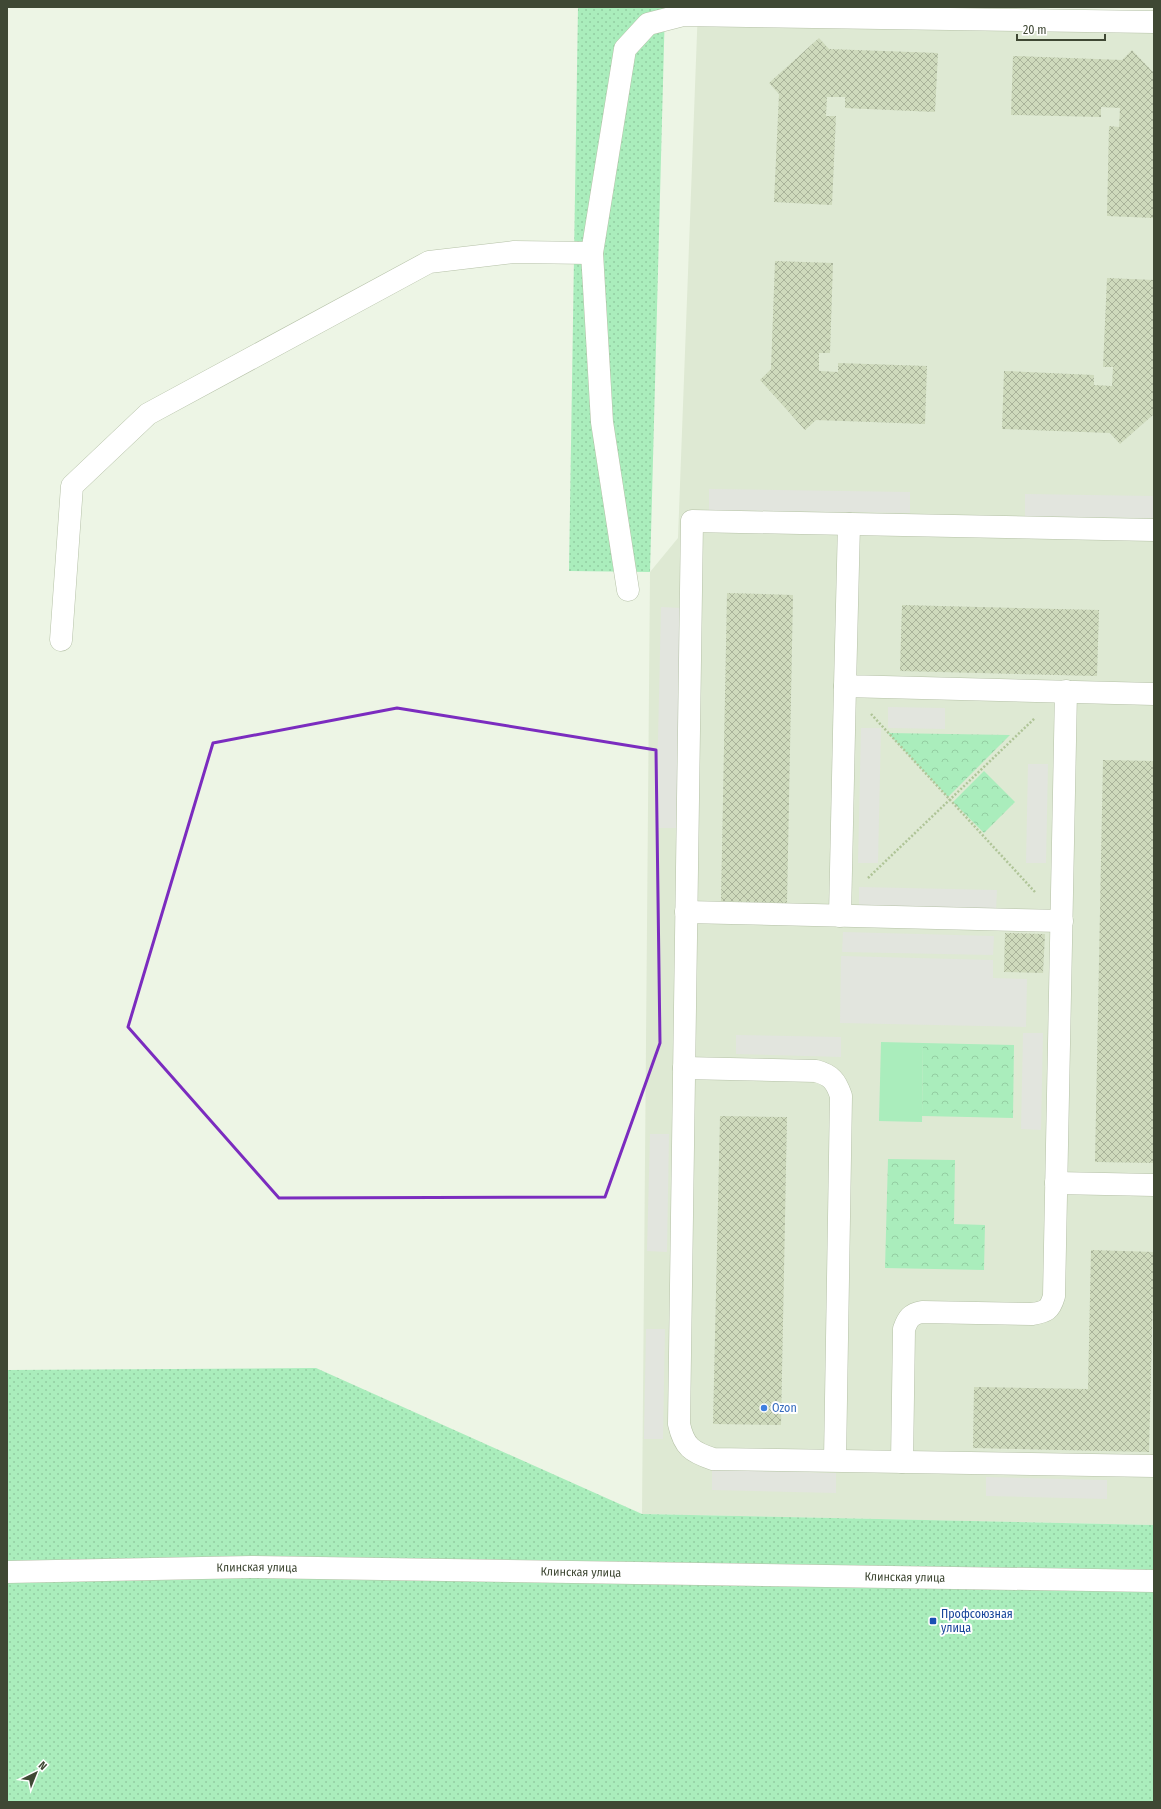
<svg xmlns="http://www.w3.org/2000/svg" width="1161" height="1809" font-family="'Fira Sans Condensed',sans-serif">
<defs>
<pattern id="grass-dots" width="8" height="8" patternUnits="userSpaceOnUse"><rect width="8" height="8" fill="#aaedbc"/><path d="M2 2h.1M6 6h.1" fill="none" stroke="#93cda2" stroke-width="1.8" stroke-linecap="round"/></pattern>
<pattern id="park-crowns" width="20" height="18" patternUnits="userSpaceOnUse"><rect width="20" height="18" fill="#aaedbc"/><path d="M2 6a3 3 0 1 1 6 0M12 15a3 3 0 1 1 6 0" fill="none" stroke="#93cda2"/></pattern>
<pattern id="building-cross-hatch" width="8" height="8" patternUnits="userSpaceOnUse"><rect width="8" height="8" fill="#cedabc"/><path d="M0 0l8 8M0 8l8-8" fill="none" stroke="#a9b39a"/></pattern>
</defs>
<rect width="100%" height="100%" fill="#edf5e5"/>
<path fill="#dee9d3" d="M698,7H903L1154,12V1525L642,1514L650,572L678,538Z"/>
<g fill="url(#grass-dots)">
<path d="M578,7H665L650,572L569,571Z"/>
<path d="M316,1368L642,1514L1154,1525V1802H7V1370Z"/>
</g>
<g fill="url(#park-crowns)">
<path d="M888,733L1010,735L948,797Z"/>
<path d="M984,771L1015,802L984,833L953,802Z"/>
<path d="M923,1043L1014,1045L1013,1118L922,1116Z"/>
<path d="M888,1159L955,1160L954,1224L985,1225L984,1270L885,1268Z"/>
</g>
<path fill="#aaedbc" d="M881,1042L923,1043L922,1122L879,1121Z"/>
<g fill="#e2e5de">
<path d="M709,489L910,492V513L709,510Z"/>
<path d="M1025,494L1154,496V518L1025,516Z"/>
<path d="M661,607L681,608L676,828H656Z"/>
<path d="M888,707L945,708V729L888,728Z"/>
<path d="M861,728H881L878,863H858Z"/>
<path d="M1028,764H1048L1046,863H1026Z"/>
<path d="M859,887L997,890L996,910L859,906Z"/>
<path d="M843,932L994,936L993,955L842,952Z"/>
<path d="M841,956L993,960V978L1027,979L1026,1027L840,1023Z"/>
<path d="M1023,1033H1043L1041,1130L1021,1129Z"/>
<path d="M736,1035L841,1037V1057L736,1054Z"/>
<path d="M650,1134H669L667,1252L647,1251Z"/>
<path d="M646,1329H665L663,1439H644Z"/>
<path d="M712,1470L836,1473V1493L712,1490Z"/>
<path d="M986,1477L1107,1480V1499L986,1496Z"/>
</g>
<g fill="url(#building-cross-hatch)">
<path d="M819,38L829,49L938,53L935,112L845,108V97H827L826,116H836L832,205L774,202L779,94L769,83Z"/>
<path d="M1132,50L1154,73V218L1107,216L1109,126L1119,127L1120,108L1101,107V117L1011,115L1013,56L1122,60Z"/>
<path d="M775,261L833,263L830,353H819V371L838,372V363L927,366L925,424L816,420L805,430L760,380L771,369Z"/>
<path d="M1107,278L1154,280V414L1120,444L1110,433L1002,429L1004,371L1094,375V385L1112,386L1113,367H1103Z"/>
<path d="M727,593L793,595L787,903L721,901Z"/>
<path d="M902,605L1099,610L1097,676L900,671Z"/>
<path d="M1103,760L1154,761V1163L1095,1162Z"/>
<path d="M1005,933L1045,934L1043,973L1004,972Z"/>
<path d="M720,1116L787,1117L781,1425L713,1424Z"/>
<path d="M1091,1250L1154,1252L1149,1452L973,1448L974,1387L1088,1389Z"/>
</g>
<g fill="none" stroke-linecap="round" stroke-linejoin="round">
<g stroke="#b5c1a7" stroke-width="23">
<g id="minor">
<path d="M849,524L845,686L1154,694"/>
<path d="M1154,530L692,521L679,1424C684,1447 692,1452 713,1459L1154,1466"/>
<path d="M628,590L602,422L592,253L625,49L648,24L683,15L1154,22"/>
<path d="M61,640L72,486L148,414L429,262L514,252L592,253"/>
<path d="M686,912L1062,921"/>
<path d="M840,916L845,686"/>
<path d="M684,1068L816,1071C831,1075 836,1081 841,1096L835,1460"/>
<path d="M1056,1183L1154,1185"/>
<path d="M902,1462L904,1329C908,1318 911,1314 922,1312L1032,1314C1046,1312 1050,1310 1054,1296L1066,691"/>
<path id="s1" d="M7,1572L251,1567L1154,1581"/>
</g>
</g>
<g stroke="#afc497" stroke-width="2.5" stroke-dasharray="2 2" stroke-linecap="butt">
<path d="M871,714L1035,892"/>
<path d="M868,878L1035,718"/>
</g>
<use href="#minor" stroke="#fff" stroke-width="22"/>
</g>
<path fill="none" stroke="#7b2cbf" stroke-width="3" stroke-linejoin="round" d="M397,708L656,750L660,1043L605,1197L279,1198L128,1027L213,743Z"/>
<circle fill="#3f7fe0" stroke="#fff" stroke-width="1.5" cx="764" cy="1408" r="4"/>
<rect fill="#1a4fb4" stroke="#fff" stroke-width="1.5" x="929" y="1617" width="8" height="8" rx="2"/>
<g text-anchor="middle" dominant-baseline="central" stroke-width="4" stroke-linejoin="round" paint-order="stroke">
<g font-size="12" fill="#366cbe" stroke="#fff" text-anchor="start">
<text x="772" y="1408">Ozon</text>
</g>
<g font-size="12" fill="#3f4834" stroke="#fff">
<text stroke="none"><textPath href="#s1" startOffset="250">Клинская улица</textPath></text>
<text stroke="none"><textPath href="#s1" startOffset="574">Клинская улица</textPath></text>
<text stroke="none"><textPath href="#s1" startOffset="898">Клинская улица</textPath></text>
</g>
<g font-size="12" fill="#164399" stroke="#fff" text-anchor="start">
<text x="941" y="1614">Профсоюзная<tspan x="941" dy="14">улица</tspan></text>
</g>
</g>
<rect width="1161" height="1809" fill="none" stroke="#3f4834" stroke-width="16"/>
<g transform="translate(36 1773) rotate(43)" stroke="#ffffff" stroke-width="3" paint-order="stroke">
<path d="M0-3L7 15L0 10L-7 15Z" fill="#3f4834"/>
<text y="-6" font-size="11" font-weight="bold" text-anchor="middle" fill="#3f4834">N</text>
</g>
<path d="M1017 34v6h88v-6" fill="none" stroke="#3f4834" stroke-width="2"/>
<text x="1023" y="34" font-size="12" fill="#3f4834" stroke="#ffffff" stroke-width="3" paint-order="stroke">20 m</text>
</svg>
